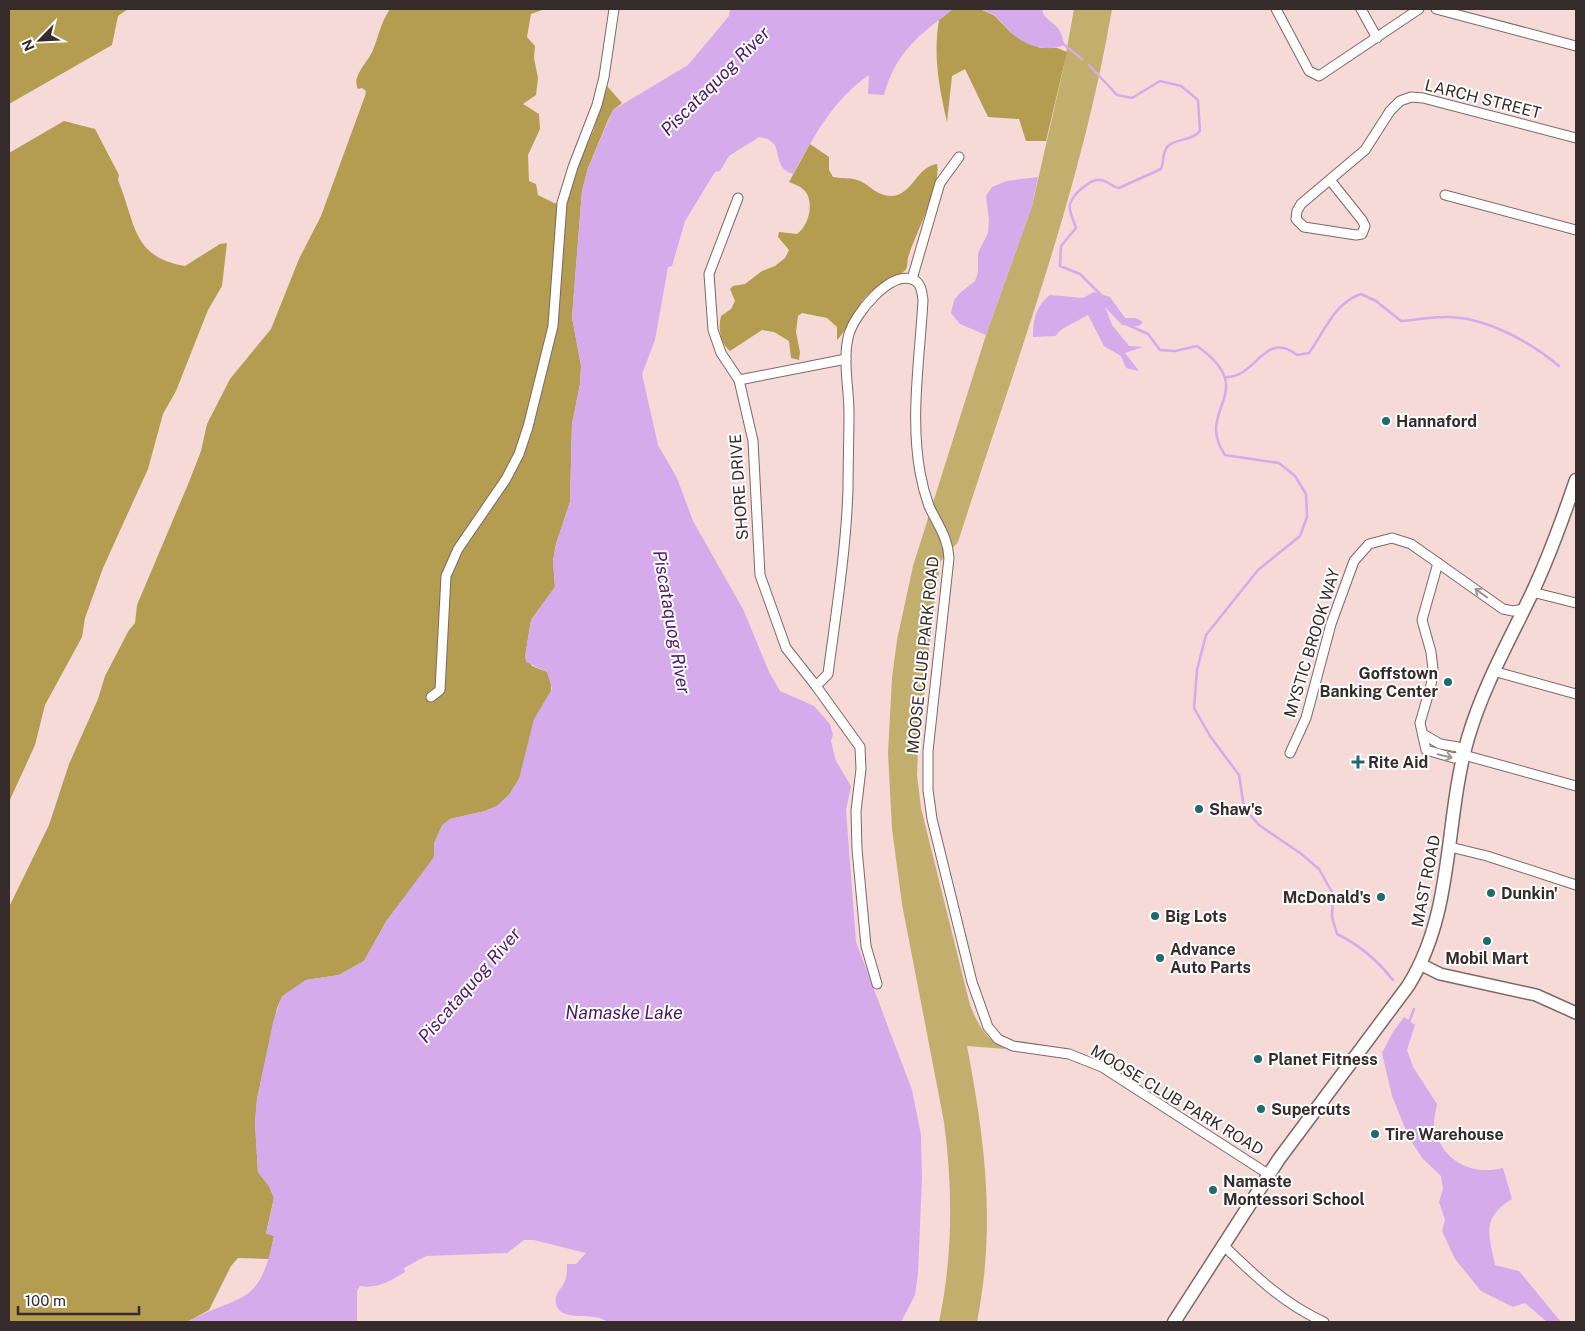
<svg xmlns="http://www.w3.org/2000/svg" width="1585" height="1331" font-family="'Public Sans',sans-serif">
<rect width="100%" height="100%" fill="#f5dad8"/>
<path fill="#c2ae6d" d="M1074,9H1112C1081,192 1014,366 958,542L941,561L933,614L918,749L917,775L921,808L970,1005C978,1025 986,1040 1006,1049L967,1046C985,1141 996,1225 977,1322H939C953,1255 953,1189 944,1122L902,904L892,829L888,753L892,678L897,640L913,566L986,335L1032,206L1063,70Z"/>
<g fill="#b49c50">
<path d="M9,9H128L118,16L112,45L9,104Z"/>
<path d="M390,9H545L531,14L527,37L535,46L534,58L538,78L536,95L523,104L539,114L540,129L528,155L529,181L536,184L538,195L554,203L567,205L570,184L594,129L607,86L622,103L613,110L608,120L588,168L582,191L572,317L581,366L580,384L572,424L570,502L556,544L553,561L555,587L531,620L525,657L532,666L547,672L551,680V694L519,779L509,795L497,806L485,811L450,819L434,843V857L428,868L387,920L364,961L339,975L306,980L282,997L277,1008L257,1099L255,1123L258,1172L269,1186L274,1198L266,1233L274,1236L269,1259L238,1258L231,1266L209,1310L187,1322H9V907L49,825L69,764L98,699L105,676L129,630L135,623L137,605L189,482L201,451L207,424L230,379L271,329L299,259L321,216L365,96L366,91L362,88L358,89C351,76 369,61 373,50C379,35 381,22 390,9Z"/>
<path d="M953,9H980L995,16L1011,33L1040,48H1057L1067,52L1046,141H1026L1019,119L988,117L965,69L952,76L947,122C939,87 933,56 939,20Z"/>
<path d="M64,121L95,129L119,175L118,180C136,223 131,257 185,266L220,244L227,243L222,286L208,310L176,391L163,414L148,469L103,568L85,618L82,637L45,705L35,745L9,802V153Z"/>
<path d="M810,144L829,157V170L833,177C842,179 851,177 860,181C871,186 877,196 891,196C912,196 917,166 937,164C942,185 914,236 908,258C907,261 908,266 906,269C904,274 876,287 869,294C856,304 848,330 837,340V327L827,318L802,313L798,316L796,332L800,352L799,360L791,358L789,341L774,332L762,330L730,351C720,343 718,328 721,316L731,309L735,301L730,289L733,286L745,284L762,271L775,266L785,258L789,250L778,237L779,232L797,234C809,226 815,201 804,190C800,186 794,184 789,182Z"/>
</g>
<g fill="#d5abec">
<path d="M730,9H953C919,35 895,53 884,95L868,94L869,75C833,99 814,137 793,174C777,169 780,158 775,145L768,139L759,137L729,156L720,171L715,172L685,221L672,266L668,267L655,340L642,374L658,445L677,478L693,521L744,611L769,672L780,691L814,706L830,724L833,735L831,741L836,761L851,786L846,810L856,942L912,1090L921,1135L922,1178L918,1274L915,1295L901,1322H607C594,1310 561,1324 556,1304C554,1294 560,1291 564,1283C567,1278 567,1270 567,1264H576L586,1253L534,1240H524L507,1253L426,1256L404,1268L405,1272C391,1281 376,1289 360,1286L357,1291V1322H187C242,1292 259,1309 274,1236L266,1234L274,1198L269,1186L258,1172L255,1123L257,1099L273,1022L282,996L306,980L339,975L364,961L387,920L434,857V843L442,825L450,819L485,811L497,806L509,795L519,779L534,719L552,689L547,672L526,662L525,657L531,620L555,587L553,561L556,544L570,502L572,424L580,384L581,366L572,317L582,191L588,168L613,110L688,65L729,16Z"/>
<path d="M980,9H1042C1045,25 1061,19 1064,45C1046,53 1024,45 1010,32C1005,27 1000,19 994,15C990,13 985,11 980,9Z"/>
<path d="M1038,177L1032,206L986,335L960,324L951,313L954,300L960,293L975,281L978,273V253L988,233L989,220L986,196L992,187L1006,181Z"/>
<path d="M1094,292L1110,297L1125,318H1136L1143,322L1139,326L1122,325L1105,307L1112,325L1129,346L1143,347L1125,353L1139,371L1126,368L1121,356L1104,346L1088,315L1062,329L1055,336L1033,337C1033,319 1036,306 1050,295L1083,298Z"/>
<path d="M1404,1017L1415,1025L1407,1050L1413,1067L1437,1104C1436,1111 1433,1121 1434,1127C1442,1161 1471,1176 1503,1168L1512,1199C1481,1218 1489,1235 1495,1265L1519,1271L1561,1322H1547L1525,1303L1513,1307L1481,1291L1455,1259L1442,1231L1445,1220L1439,1202L1443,1189L1441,1176L1423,1159L1409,1138L1392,1096L1382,1053L1393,1032Z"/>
</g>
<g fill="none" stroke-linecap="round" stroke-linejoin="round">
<g stroke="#d5abec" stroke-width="2.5">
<path d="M1062,43L1082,59"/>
<path d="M1089,65L1117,95L1132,98L1160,81L1181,86L1198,100L1200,131C1192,141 1177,138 1168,146C1162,152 1164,162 1161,169L1119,188C1112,187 1108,181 1101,180C1091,178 1073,194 1070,204C1068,211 1074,221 1076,228L1061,246L1060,266L1080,274L1102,296"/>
<path d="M1126,324L1148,334L1160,350L1175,351L1197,346C1262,392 1193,409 1225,455L1279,463L1295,476L1306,494L1307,517L1300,536L1258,570L1206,635L1197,670L1194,708L1210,736L1239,775L1244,808L1259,825L1300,853L1319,869L1333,894L1332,917L1337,934C1360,945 1377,960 1393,980"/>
<path d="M1226,377C1256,378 1265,329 1297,355L1309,353C1325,331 1334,303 1361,294L1376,301L1401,321C1415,320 1430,317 1444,317C1484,316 1529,341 1559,366"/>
<path d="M1409,1022L1414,1009"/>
</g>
<g stroke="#7f6766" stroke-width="11">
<g id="minor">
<path d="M1276,9L1309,71L1319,76L1419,9"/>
<path d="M1361,9L1377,38"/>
<path d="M1436,9L1576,46"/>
<path d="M1330,180L1362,220L1365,226L1362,234L1356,235L1304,227L1296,219L1297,211L1301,204L1365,150L1390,111L1400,101L1411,97L1423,98L1576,138"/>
<path d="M1445,195L1576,230"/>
<path d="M738,198L709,274L713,330L721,353L739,380L753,441L760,575L786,648L816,686"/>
<path d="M912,279L940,183L959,157"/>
<path d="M739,380L846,359"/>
<path d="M1438,563L1422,620L1431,652L1433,669L1431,685L1420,723L1426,750L1454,758L1464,755"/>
<path d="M1532,592L1576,603"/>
<path d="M1493,671L1576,694"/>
<path d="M431,697L440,690L446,576L458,549L506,479L519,454L528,427L553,326L562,203L573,167L597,105L604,77L614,9"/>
<path d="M1423,734L1440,744L1458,747L1464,755"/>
<path d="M1290,753L1306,718L1331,624L1354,561L1369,544L1392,538L1411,544L1503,609L1513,611L1524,609"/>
<path d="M1464,755L1576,786"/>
<path d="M1450,847L1487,856L1576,885"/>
<path d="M877,984L866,946L857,849L856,811L861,769L860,747L816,686L828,674C836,613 846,551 848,489C848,464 849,438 849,413C849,387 842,359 849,334C855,314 888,273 911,279C921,281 922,292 923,300C920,356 910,417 920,472C922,484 925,495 929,506C937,524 948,537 949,558L928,751V790L932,819L972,982L988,1027L998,1039L1013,1046L1069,1054L1102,1067L1268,1174"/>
<path d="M1223,1245C1254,1275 1284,1304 1324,1322"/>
</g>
</g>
<g stroke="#7f6766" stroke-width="14">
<path id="tertiary" d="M1422,965L1440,974L1536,995L1576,1013"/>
</g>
<g stroke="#7f6766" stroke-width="15">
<path id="secondary" d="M1174,1322L1279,1159L1408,986C1455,911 1444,821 1468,738C1483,687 1509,641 1532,593C1549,557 1563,518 1576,480"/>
</g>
<use href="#minor" stroke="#fff" stroke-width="9"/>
<use href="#tertiary" stroke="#fff" stroke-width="11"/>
<use href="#secondary" stroke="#fff" stroke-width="12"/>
</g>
<defs><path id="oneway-shaft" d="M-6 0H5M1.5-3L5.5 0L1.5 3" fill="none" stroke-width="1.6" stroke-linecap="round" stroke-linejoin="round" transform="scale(1.25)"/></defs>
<g stroke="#9a9594">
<use href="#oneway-shaft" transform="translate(1481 593) rotate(-144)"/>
<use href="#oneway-shaft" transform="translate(1445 756) rotate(14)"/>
</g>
<g fill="#1e6b6d" stroke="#fff" stroke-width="2">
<circle cx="1386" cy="421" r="5"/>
<circle cx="1448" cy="682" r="5"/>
<path d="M1355.5 754.5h5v5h5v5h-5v5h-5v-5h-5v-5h5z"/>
<circle cx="1199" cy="809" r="5"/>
<circle cx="1491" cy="893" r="5"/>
<circle cx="1381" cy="897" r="5"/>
<circle cx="1155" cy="916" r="5"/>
<circle cx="1487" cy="941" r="5"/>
<circle cx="1160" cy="958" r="5"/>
<circle cx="1258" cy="1059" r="5"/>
<circle cx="1261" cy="1109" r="5"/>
<circle cx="1375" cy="1134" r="5"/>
<circle cx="1213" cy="1190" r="5"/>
</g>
<g text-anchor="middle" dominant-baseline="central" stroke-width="4" stroke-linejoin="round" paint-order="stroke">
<g font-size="16" fill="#352b2a" stroke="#fff">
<text transform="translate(1483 99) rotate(14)">LARCH STREET</text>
<text transform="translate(739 487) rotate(-94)">SHORE DRIVE</text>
<text transform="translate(1312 643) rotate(-73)">MYSTIC BROOK WAY</text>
<text transform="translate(923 655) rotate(-84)">MOOSE CLUB PARK ROAD</text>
<text transform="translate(1426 881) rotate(-79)">MAST ROAD</text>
<text transform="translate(1177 1100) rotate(31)">MOOSE CLUB PARK ROAD</text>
</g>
<g font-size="16" font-weight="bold" fill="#352b2a" stroke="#fff" text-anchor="start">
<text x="1396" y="421">Hannaford</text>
<text x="1438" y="673" text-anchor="end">Goffstown<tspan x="1438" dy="18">Banking Center</tspan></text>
<text x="1368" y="762">Rite Aid</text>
<text x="1209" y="809">Shaw's</text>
<text x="1501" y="893">Dunkin'</text>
<text x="1371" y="897" text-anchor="end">McDonald's</text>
<text x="1165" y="916">Big Lots</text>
<text x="1170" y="949">Advance<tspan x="1170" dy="18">Auto Parts</tspan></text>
<text x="1487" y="958" text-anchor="middle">Mobil Mart</text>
<text x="1268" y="1059">Planet Fitness</text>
<text x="1271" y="1109">Supercuts</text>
<text x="1385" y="1134">Tire Warehouse</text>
<text x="1223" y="1181">Namaste<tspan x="1223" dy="18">Montessori School</tspan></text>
</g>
<g font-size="18" font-style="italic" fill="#4c1763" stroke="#fff">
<text transform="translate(715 81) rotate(-45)">Piscataquog River</text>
<text transform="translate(672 622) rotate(80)">Piscataquog River</text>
<text transform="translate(469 985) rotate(-49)">Piscataquog River</text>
<text x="624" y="1012">Namaske Lake</text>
</g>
</g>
<rect width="1585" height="1331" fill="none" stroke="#352b2a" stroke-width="20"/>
<g transform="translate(40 40) rotate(246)" stroke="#ffffff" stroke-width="4" paint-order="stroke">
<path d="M0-4L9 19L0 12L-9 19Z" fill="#352b2a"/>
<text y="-8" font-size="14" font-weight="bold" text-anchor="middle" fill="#352b2a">N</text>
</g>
<path d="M18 1306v8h121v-8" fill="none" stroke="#352b2a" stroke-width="2.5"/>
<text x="25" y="1306" font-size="15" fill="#352b2a" stroke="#ffffff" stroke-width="4" paint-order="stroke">100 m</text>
</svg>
